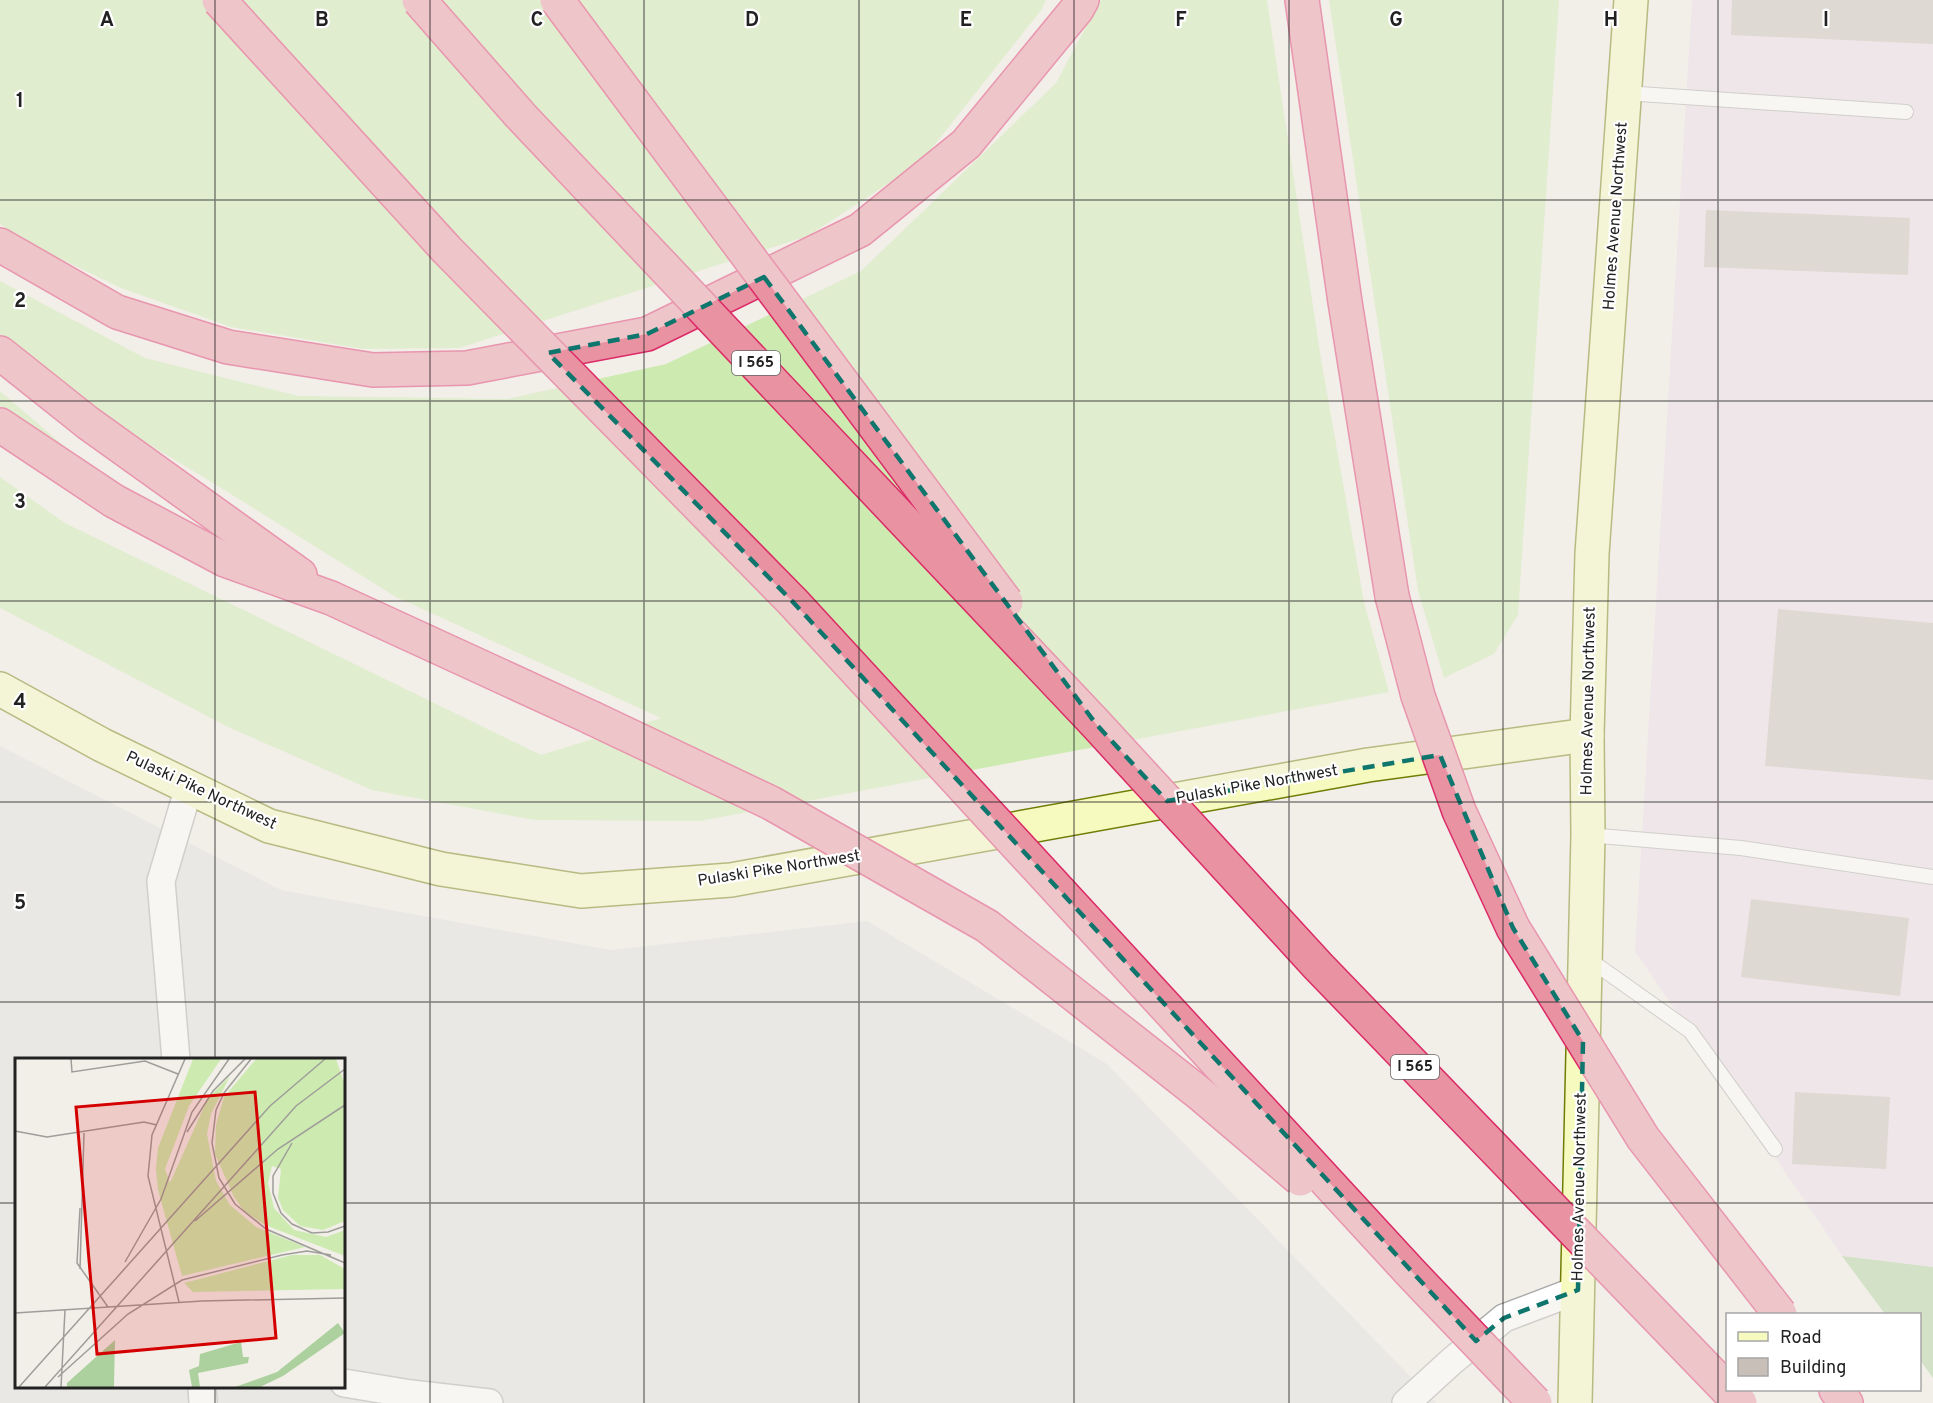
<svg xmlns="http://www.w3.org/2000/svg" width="1933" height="1403" font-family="Overpass,sans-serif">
<rect width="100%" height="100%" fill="#f2efe9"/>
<path fill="#e0dfdf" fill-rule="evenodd" d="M0,746L281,890L611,950L867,921L1107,1064L1436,1403H0ZM16,1060H344V1386H16Z"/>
<path fill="#ebdbe8" d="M1692,0H1933V1267L1842,1256L1635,951Z"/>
<g fill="#cdebb0">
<path d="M0,0H1046L1042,9L921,162L808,236L459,348L363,349L231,327L121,288L23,241L0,224Z"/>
<path d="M1100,0H1267L1321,359L1364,602L1389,692L700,821L534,820L372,790L230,728L0,608V477L65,523L541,755L661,718L396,597L205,478L14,364L0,347V281L145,358L299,396L507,399L666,364L861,271L1056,83Z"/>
<path d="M1329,0H1559L1518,615L1494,654L1444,678L1418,591Z"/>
<path d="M0,391L85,464L0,406Z"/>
</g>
<path fill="#add19e" d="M1842,1256L1933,1267V1378L1920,1360V1314H1885Z"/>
<g fill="#c7bfb8">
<path d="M1732,0H1933V44L1731,35Z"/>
<path d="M1706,210L1910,218L1908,275L1704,267Z"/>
<path d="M1778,609L1933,623V780L1765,766Z"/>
<path d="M1751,899L1909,918L1900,996L1741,977Z"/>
<path d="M1795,1092L1890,1097L1886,1169L1792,1164Z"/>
</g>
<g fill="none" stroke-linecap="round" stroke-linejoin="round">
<g stroke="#a9a9a9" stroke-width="16">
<g id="lane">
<path d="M1625,93L1906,112"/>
<path d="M1588,835L1741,848L1933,877"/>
<path d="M1587,958L1690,1031L1775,1149"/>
</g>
</g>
<g stroke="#a9a9a9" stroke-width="30">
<g id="street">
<path d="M176,1060L161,881L189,787"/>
<path d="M344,1383L411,1394L489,1403"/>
<path d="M202,1386L203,1403"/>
<path d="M1406,1403L1452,1361L1504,1318L1578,1290"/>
</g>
</g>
<g stroke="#707d05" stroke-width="36">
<g id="secondary">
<path d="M0,689L102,745L269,826L441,869L581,891L731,880L1368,765L1587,735"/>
<path d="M1575,1403L1588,835L1587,735L1592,554L1631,0"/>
</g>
</g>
<g stroke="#dc2a67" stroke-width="36">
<g id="highway">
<path d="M1302,0L1345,302L1392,596"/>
<path d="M0,245L117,312L228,347L373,370L467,368L647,334L860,230L966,144L1077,9L1082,0"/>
<path d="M0,353L88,423L300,575"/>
<path d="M0,425L114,501L225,560L331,598L590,717"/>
<path d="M1836,1390L1846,1403"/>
</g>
</g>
<use href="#lane" stroke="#fff" stroke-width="14"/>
<use href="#street" stroke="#fff" stroke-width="27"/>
<use href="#secondary" stroke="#f7fabf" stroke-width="33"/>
<use href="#highway" stroke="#e892a2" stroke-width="33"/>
<g stroke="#dc2a67" stroke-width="36" stroke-linecap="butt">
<g id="highway-bridge">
<path d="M219,0L447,250L792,601L1411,1273L1535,1403"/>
<path d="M419,0L520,115L1096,724L1318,966L1740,1403"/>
<path d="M557,0L1006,602"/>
<path d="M1392,596L1418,696L1459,811L1513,928L1643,1138L1780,1314"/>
<path d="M590,717L771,803L987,926L1199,1093L1300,1179"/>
</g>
</g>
<use href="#highway-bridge" stroke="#e892a2" stroke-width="33"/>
</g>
<path d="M0 0H1933V1403H0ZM764,277L1096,724L1167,801L1440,755L1513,928L1583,1041L1578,1290L1504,1318L1476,1341L792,601L548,353L647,334Z" fill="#f2efe9" fill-opacity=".55" fill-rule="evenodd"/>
<path fill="none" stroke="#0f766e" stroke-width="4.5" stroke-dasharray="12 8" stroke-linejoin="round" d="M764,277L1096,724L1167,801L1440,755L1513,928L1583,1041L1578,1290L1504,1318L1476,1341L792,601L548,353L647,334Z"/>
<path fill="none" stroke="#222" stroke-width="1.5" stroke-opacity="0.55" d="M215,0V1060M430,0V1403M644,0V1403M859,0V1403M1074,0V1403M1289,0V1403M1503,0V1403M1718,0V1403M0,200H1933M0,401H1933M0,601H1933M0,802H1933M0,1002H1933M0,1203H16M344,1203H1933M215,1386V1403"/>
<g text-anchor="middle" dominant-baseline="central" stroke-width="4.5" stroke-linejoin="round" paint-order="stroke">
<g fill="#fff" stroke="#646464" stroke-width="1.5">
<rect x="732" y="351" width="48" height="24" rx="4.5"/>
<rect x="1391" y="1055" width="48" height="24" rx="4.5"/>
</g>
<g font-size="15" font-weight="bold" fill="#222">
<text x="756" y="363">I 565</text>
<text x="1415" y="1067">I 565</text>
</g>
<g font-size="16" fill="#222" stroke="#fff">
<text transform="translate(1616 216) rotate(-86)">Holmes Avenue Northwest</text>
<text transform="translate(1589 701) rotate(-89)">Holmes Avenue Northwest</text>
<text transform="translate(1257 785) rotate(-10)">Pulaski Pike Northwest</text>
<text transform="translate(201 791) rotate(25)">Pulaski Pike Northwest</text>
<text transform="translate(779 869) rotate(-9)">Pulaski Pike Northwest</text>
<text transform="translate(1580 1187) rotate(-89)">Holmes Avenue Northwest</text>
</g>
</g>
<g transform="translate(15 1058)">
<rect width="330" height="330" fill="#f2efe9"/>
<path d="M178,1H206L174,48L150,111L155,125L193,40L215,18L196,56L192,76L201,123L215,147L241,169L290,189L167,218L143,132L141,111L143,90ZM241,1H321L330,27V163L308,172L285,168L268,152L263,140L266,111L257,108L253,125L259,150L279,172L311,179L330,172V198L250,167L229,153L219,139L200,96L201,67L209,39ZM277,197H305L330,211V231L178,234L169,225Z" fill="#cdebb0"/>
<path d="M323,265L330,275L268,318L245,329H220L262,314ZM100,282L99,329H52V325ZM226,284L228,299H234L233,305L183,315L185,329H177L174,312L184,308L185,296Z" fill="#add19e"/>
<path fill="none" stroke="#9f9d99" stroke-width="1.5" d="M56,1L57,14L130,3L163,16M236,1L209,35L201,52L197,85L204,120L220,146L251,171L330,205M0,73L32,79L129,64L142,67M172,74L198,33L230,1M277,85L258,118V135L266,155L277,166L297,175L313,174L330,168M65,150L62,205L93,249M180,163L263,91L330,47M110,204L146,141L177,54L214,1M65,211L69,75M164,244L133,118L137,77L170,1M0,255L187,243L330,240M43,319L113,256L167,222L267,197L292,193L316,197M4,329L255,48L310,1M30,329L281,48L330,11M46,329L50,252"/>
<path fill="#d40000" fill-opacity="0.15" stroke="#d40000" stroke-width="3" d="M240,34L261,280L82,296L61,49Z"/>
<rect width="330" height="330" fill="none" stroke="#222" stroke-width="3"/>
</g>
<g font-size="20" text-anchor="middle" font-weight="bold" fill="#222" stroke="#fff" stroke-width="4.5" stroke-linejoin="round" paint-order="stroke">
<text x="107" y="26">A</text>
<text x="322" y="26">B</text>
<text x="537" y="26">C</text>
<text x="752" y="26">D</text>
<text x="966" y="26">E</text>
<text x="1181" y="26">F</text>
<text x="1396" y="26">G</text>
<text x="1611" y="26">H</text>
<text x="1826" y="26">I</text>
<text x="20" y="107">1</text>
<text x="20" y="307">2</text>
<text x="20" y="508">3</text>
<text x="20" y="708">4</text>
<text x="20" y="909">5</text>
</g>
<rect x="1726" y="1313" width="195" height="78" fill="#ffffff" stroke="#a7a7a7" stroke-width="1.5"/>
<rect x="1738" y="1332" width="30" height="9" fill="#f7fabf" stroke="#a7a7a7" stroke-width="1.5"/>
<text x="1780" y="1343" font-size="18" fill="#222222">Road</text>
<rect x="1738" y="1358" width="30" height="18" fill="#c7bfb8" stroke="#a7a7a7" stroke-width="1.5"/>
<text x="1780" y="1373" font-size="18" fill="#222222">Building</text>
</svg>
